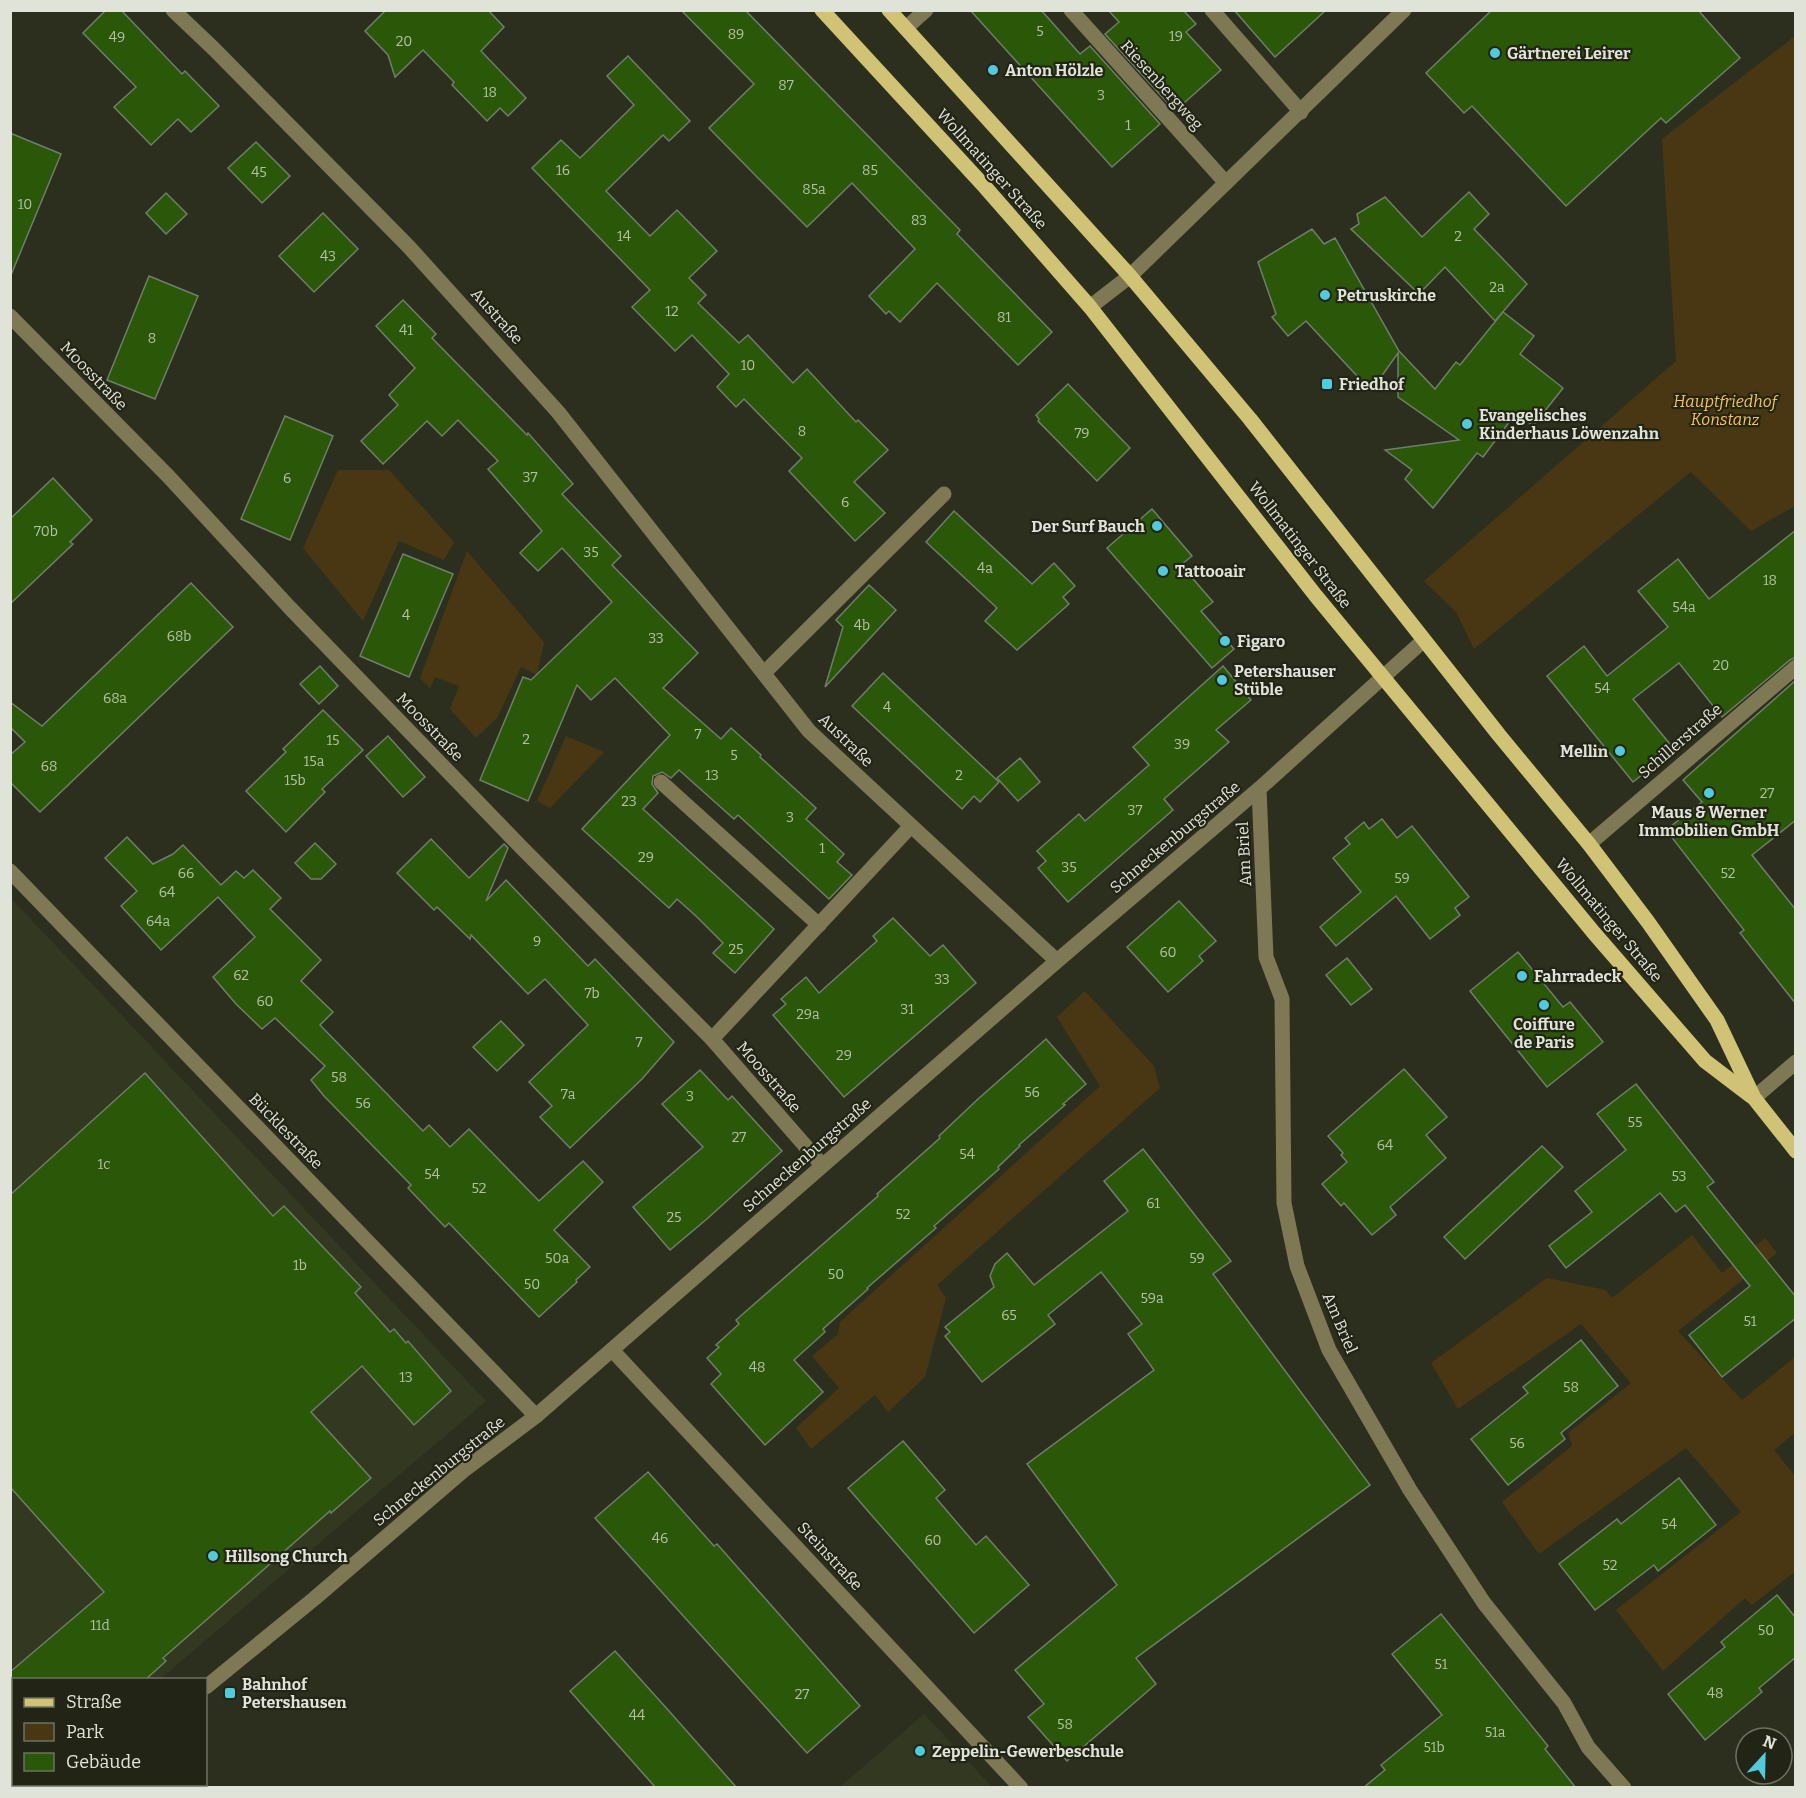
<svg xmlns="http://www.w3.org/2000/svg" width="1806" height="1798" font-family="Bitter,serif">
<rect width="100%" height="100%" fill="#2c2f1e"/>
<g fill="#333821">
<path d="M10,897L486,1401L160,1679L14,1680V1784L36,1785L32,1788L10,1787Z"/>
<path d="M924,1714L992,1787H840Z"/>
</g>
<g fill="#493714">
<path d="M1795,36V506L1751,531L1691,472L1474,649L1456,612L1424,581L1676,361L1662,139Z"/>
<path d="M338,470H389L454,542L444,560L399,541L363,621L303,548Z"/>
<path d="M467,551L544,642L537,675L521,667L497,718L476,738L450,709L459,686L435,677L430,688L420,678Z"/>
<path d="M566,736L604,752L550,808L537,801Z"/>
<path d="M1085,991L1154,1066L1160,1088L937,1285L946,1298L925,1377L888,1412L875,1395L811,1449L796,1428L839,1388L812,1356L838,1334L840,1322L1100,1086L1057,1017Z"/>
<path d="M1692,1235L1722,1273L1765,1238L1777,1253L1678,1331L1742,1400L1795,1357V1433L1774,1450L1795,1476V1575L1793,1573L1752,1605L1745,1598L1663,1671L1616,1610L1741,1512L1686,1448L1539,1554L1502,1502L1572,1446L1568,1433L1631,1383L1581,1324L1458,1409L1431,1363L1547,1278L1606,1290L1612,1298Z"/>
</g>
<g fill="#2a5808" stroke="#717d6c" stroke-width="1.5">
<path d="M106,10H121L182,74L185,71L219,106L191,132L178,119L151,145L114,107L136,87L83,33Z"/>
<path d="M386,10H488L504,27L481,51L526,98L508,116L500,108L487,121L452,85L454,82L423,50L395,77L388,55L365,31Z"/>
<path d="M681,10H745L960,230L957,234L1052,332L1018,365L937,283L900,322L889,311L886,314L869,296L915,249L852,183L807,227L758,178L709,128L754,84Z"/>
<path d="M970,10H1041L1080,54L1090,46L1160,124L1112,167Z"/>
<path d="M1108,10H1183L1196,24L1186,32L1221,70L1175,111L1105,34L1119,22Z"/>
<path d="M1234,10H1326L1275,57Z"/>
<path d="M1492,10H1698L1740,58L1666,123L1661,118L1566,206L1472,106L1464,113L1426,73Z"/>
<path d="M628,56L690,121L669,141L663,135L606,191L650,236L677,210L717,251L689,278L706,295L698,303L739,343L748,335L793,383L807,369L856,422L858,420L888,450L854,482L885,513L855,541L789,471L802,458L744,399L736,407L717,387L729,374L692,335L675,351L632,307L650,290L532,168L561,140L580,158L634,105L607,76Z"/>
<path d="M10,133L61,154L11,275H10Z"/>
<path d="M256,142L290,176L262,203L228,168Z"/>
<path d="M1469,192L1489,214L1474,229L1527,284L1495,321L1445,267L1419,294L1351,229L1359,224L1357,214L1385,197L1422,237Z"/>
<path d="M166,193L187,214L166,234L146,213Z"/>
<path d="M323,213L358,249L314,292L279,256Z"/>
<path d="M1312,229L1324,244L1335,238L1399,351L1435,389L1456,362L1460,365L1503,312L1534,336L1520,354L1563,388L1533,426L1516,413L1483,457L1477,453L1433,508L1405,479L1412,470L1385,450L1459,440L1398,397V353L1371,391L1306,321L1288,336L1272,317L1276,314L1258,262Z"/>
<path d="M149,276L198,296L155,399L107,380Z"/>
<path d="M403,300L436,334L432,338L527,435L528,433L573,484L562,494L621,556L612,565L698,653L663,688L721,739L731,728L761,755L760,757L816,808L806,819L844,854L837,862L852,875L829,899L738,815L734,819L679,770L671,778L662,772L653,776L652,784L658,793L643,809L774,929L735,973L713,953L723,943L697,917L677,899L669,908L582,829L670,735L615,678L591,700L577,685L528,801L480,780L523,677L531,680L612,602L562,548L538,571L520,553L542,531L488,469L498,461L458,420L442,436L427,421L383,464L361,441L398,405L389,395L415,368L376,326Z"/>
<path d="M1068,384L1130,448L1097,481L1038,421L1039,419L1036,415Z"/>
<path d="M285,416L333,436L290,540L241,519Z"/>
<path d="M53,478L92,520L70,542L73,544L10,604V519Z"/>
<path d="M1152,509L1192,556L1181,565L1213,602L1201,611L1234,649L1212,668L1107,548Z"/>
<path d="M954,511L1032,584L1054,563L1075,586L1063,597L1069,604L1017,650L985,621L997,608L926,542Z"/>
<path d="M1796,530V657L1790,660L1722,717L1679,663L1633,699L1674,749L1633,782L1547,676L1584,646L1607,676L1668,627L1638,591L1678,559L1709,599Z"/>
<path d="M403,554L453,574L409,677L360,656Z"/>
<path d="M191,583L233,627L40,812L10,782V755L25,742L10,727V702L42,726Z"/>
<path d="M869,585L896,610L825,687L843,627L836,620Z"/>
<path d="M320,666L338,686L319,704L300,684Z"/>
<path d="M1223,666L1251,700L1216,730L1229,742L1164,799L1173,810L1068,902L1038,868L1046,861L1037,851L1079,814L1085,821L1149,765L1133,747Z"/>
<path d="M883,673L999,782L980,802L974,796L962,809L852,706Z"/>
<path d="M1796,680V820L1752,855L1796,910V1004L1740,933L1744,930L1666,830L1702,802L1683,780Z"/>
<path d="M323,710L363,750L322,789L325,792L286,832L246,791L286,752L283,749Z"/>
<path d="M388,736L425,777L403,797L366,756Z"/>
<path d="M1020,758L1040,782L1018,801L997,778Z"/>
<path d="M1382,819L1397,838L1412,826L1469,897L1455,908L1460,915L1430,939L1396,896L1336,946L1320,927L1361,892L1333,858L1350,844L1345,838L1364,822L1369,829Z"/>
<path d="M127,837L153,864L173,854L183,845L221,885L236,871L244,878L253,870L281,898L270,909L321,960L301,981L333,1012L320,1025L423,1131L429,1125L450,1147L469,1129L539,1201L583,1161L603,1182L554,1230L590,1267L576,1280L577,1282L539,1317L449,1223L445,1227L408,1188L411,1185L324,1096L311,1080L325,1066L275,1018L262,1029L236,1004L213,977L255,937L218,897L161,950L121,906L137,891L105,858Z"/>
<path d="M431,839L469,878L504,844L508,848L486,901L506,880L588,966L595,959L674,1042L642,1079L570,1148L540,1117L552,1106L529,1082L588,1025L545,979L528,994L471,935L470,939L437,907L434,910L397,873Z"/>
<path d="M315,843L336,864L321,879H311L295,863Z"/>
<path d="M1179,901L1216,941L1199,956L1203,961L1168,992L1127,947Z"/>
<path d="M893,918L930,956L943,945L976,983L844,1097L773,1015L786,1004L781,999L806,977L819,993L877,941L873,936Z"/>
<path d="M1518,952L1563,1007L1570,1002L1603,1042L1547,1087L1470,991Z"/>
<path d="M1347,958L1372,989L1351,1005L1326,975Z"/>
<path d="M501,1021L524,1045L497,1071L473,1047Z"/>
<path d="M1046,1039L1086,1084L1063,1104L1065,1105L1019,1145L1020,1146L998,1167L999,1169L934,1226L936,1228L867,1288L868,1289L823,1329L825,1332L794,1360L823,1392L765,1445L711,1384L721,1374L707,1358L719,1347L716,1345L739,1324L736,1320L878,1196L877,1194L940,1138L939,1136L978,1099Z"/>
<path d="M1404,1069L1447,1117L1426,1135L1446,1158L1390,1207L1396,1215L1372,1235L1344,1203L1341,1206L1322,1184L1347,1162L1341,1155L1343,1153L1328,1136Z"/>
<path d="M700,1070L728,1100L732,1096L782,1151L708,1218L670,1250L633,1207L703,1147L662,1104Z"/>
<path d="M145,1073L273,1216L284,1206L361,1287L355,1293L390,1332L394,1329L406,1343L408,1341L451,1391L414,1425L362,1366L311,1412L371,1478L331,1513L330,1511L163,1658L166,1661L145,1680H10V1672L104,1592L10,1487V1195Z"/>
<path d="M1636,1084L1714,1182L1707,1187L1796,1297V1318L1722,1377L1689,1335L1750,1286L1685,1205L1676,1212L1660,1193L1566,1268L1549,1246L1592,1212L1575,1191L1626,1150L1597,1114Z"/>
<path d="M1542,1146L1563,1167L1465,1259L1444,1237Z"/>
<path d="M1143,1149L1231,1261L1213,1274L1370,1485L1136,1658L1156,1684L1067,1761L1028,1717L1044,1704L1015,1670L1117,1585L1027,1464L1154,1370L1128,1334L1142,1324L1101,1272L1048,1315L1055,1324L982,1382L945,1336L950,1332L945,1327L994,1287L990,1276L995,1264L1007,1253L1034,1285L1128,1211L1104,1181Z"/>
<path d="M1581,1340L1618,1386L1561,1433L1565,1439L1508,1485L1471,1439L1528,1393L1523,1387Z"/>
<path d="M903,1441L945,1490L936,1498L976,1545L986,1536L1029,1585L974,1633L848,1488Z"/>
<path d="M648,1472L714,1546L717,1544L860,1706L807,1753L595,1518Z"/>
<path d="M1679,1478L1716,1525L1658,1571L1654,1565L1595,1610L1559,1564L1617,1519L1621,1524Z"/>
<path d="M1777,1595L1796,1618V1657L1759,1688L1762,1692L1705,1740L1668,1694L1725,1647L1721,1642Z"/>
<path d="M1441,1614L1548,1746L1545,1749L1576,1788H1363L1385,1770L1381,1765L1442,1715L1392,1654Z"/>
<path d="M615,1651L669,1711L737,1788H656L570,1691Z"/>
</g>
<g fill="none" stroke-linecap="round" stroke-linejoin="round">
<g stroke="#7e7854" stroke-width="15">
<path d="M173,10L214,49L409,247L558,412L809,731L1057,961"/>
<path d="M1071,10L1226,183"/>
<path d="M1212,10L1301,112"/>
<path d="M906,28L926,10"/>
<path d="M1090,307L1130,276L1404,10"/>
<path d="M10,316L169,477L290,608L521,847L712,1039L822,1165"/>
<path d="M764,673L944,494"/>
<path d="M661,782L819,925"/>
<path d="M1259,789L1266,957L1282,999L1284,1203L1297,1266L1329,1350L1410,1490L1484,1603L1564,1703L1588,1747L1624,1788"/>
<path d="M1589,844L1796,667"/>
<path d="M10,871L536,1416"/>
<path d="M712,1039L911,826"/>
<path d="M1754,1098L1796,1062"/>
<path d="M612,1350L1021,1788"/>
<path d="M206,1687L315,1598L464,1470L536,1416L1057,961L1259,789L1424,640"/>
<path d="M83,1788L87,1784"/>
</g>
<g stroke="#d0c376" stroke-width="15">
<path d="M822,10L985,187L1090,307L1316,596L1594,933L1705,1061L1751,1096"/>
<path d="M889,10L1130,276L1250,419L1499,735L1589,844L1648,922L1717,1020L1754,1098L1796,1151"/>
</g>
</g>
<g fill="#53cadc" stroke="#222515" stroke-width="2">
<circle cx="1495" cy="53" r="6"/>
<circle cx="993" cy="70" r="6"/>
<circle cx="1325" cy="295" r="6"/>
<rect x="1321" y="378" width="12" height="12" rx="3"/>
<circle cx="1467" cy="424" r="6"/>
<circle cx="1157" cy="526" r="6"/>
<circle cx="1163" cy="571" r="6"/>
<circle cx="1225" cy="641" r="6"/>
<circle cx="1222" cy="680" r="6"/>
<circle cx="1620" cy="751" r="6"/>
<circle cx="1709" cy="793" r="6"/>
<circle cx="1522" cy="976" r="6"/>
<circle cx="1544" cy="1005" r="6"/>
<circle cx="213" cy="1556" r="6"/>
<rect x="224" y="1687" width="12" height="12" rx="3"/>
<circle cx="920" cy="1751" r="6"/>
</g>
<g text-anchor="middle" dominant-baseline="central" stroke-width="4.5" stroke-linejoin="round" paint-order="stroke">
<g font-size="14" fill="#b2c0a4">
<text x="1040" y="31">5</text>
<text x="736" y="34">89</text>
<text x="1176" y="36">19</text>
<text x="117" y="37">49</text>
<text x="404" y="41">20</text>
<text x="786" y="85">87</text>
<text x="490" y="92">18</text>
<text x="1101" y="95">3</text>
<text x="1128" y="125">1</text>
<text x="563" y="170">16</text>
<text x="870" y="170">85</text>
<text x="259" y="172">45</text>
<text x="814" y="189">85a</text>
<text x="25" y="204">10</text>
<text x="919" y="220">83</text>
<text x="624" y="236">14</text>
<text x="1458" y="236">2</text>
<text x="328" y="256">43</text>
<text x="1497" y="287">2a</text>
<text x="672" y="311">12</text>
<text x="1004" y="317">81</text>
<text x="406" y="330">41</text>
<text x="152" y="338">8</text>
<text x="748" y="365">10</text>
<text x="802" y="431">8</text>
<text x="1082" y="433">79</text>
<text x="530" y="477">37</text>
<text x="287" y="478">6</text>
<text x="845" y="502">6</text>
<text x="46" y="531">70b</text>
<text x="591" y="552">35</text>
<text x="985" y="568">4a</text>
<text x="1770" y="580">18</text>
<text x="1684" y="607">54a</text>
<text x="406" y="615">4</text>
<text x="862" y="625">4b</text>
<text x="179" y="636">68b</text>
<text x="656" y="638">33</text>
<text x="1721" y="665">20</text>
<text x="1602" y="688">54</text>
<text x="115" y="698">68a</text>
<text x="887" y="707">4</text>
<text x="698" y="734">7</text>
<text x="526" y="739">2</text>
<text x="333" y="740">15</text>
<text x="1182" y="744">39</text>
<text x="734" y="755">5</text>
<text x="314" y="761">15a</text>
<text x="49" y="766">68</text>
<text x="712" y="775">13</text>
<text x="959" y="775">2</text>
<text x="295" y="780">15b</text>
<text x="1767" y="793">27</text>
<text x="629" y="801">23</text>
<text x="1135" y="810">37</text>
<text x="790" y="817">3</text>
<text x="822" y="848">1</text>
<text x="646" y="857">29</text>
<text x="1069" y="867">35</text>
<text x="186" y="873">66</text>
<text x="1728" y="873">52</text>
<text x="1402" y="878">59</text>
<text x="167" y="892">64</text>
<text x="158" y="921">64a</text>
<text x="537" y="941">9</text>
<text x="736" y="949">25</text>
<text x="1168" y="952">60</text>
<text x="241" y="975">62</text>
<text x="942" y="979">33</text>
<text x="592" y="993">7b</text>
<text x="265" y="1001">60</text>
<text x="907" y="1009">31</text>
<text x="808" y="1014">29a</text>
<text x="639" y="1042">7</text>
<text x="844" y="1055">29</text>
<text x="339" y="1077">58</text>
<text x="1032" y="1092">56</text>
<text x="568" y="1094">7a</text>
<text x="690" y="1096">3</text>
<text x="363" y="1103">56</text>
<text x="1635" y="1122">55</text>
<text x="739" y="1137">27</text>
<text x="1385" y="1145">64</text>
<text x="967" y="1154">54</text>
<text x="104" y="1164">1c</text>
<text x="432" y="1174">54</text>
<text x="1679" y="1176">53</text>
<text x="479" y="1188">52</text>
<text x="1153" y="1203">61</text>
<text x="903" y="1214">52</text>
<text x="674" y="1217">25</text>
<text x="557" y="1258">50a</text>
<text x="1197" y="1258">59</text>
<text x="300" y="1265">1b</text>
<text x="836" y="1274">50</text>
<text x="532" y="1284">50</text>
<text x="1152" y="1298">59a</text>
<text x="1009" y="1315">65</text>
<text x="1750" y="1321">51</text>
<text x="757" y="1367">48</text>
<text x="406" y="1377">13</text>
<text x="1571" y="1387">58</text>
<text x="1517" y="1443">56</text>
<text x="1669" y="1524">54</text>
<text x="660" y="1538">46</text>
<text x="933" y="1540">60</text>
<text x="1610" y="1565">52</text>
<text x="100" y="1625">11d</text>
<text x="1766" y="1630">50</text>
<text x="1441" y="1664">51</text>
<text x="1715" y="1693">48</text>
<text x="802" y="1694">27</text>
<text x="637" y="1715">44</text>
<text x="1065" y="1724">58</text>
<text x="1495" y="1732">51a</text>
<text x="1434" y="1747">51b</text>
</g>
<g font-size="16" font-weight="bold" fill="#e0e3d8" stroke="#222515" text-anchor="start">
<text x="1507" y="53">Gärtnerei Leirer</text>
<text x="1005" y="70">Anton Hölzle</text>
<text x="1337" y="295">Petruskirche</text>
<text x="1339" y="384">Friedhof</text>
<text x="1479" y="415">Evangelisches<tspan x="1479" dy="18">Kinderhaus Löwenzahn</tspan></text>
<text x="1145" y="526" text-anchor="end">Der Surf Bauch</text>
<text x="1175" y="571">Tattooair</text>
<text x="1237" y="641">Figaro</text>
<text x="1234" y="671">Petershauser<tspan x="1234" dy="18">Stüble</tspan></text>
<text x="1608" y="751" text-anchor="end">Mellin</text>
<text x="1709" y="812" text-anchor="middle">Maus &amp; Werner<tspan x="1709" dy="18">Immobilien GmbH</tspan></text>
<text x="1534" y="976">Fahrradeck</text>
<text x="1544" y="1024" text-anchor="middle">Coiffure<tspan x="1544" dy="18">de Paris</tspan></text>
<text x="225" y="1556">Hillsong Church</text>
<text x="242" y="1684">Bahnhof<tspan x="242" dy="18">Petershausen</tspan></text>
<text x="932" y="1751">Zeppelin-Gewerbeschule</text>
</g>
<g font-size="16" fill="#e0e3d8" stroke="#222515">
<text transform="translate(1162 85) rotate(48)">Riesenbergweg</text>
<text transform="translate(992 169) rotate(48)">Wollmatinger Straße</text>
<text transform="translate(497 316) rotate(48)">Austraße</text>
<text transform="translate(94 376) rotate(46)">Moosstraße</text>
<text transform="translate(1300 545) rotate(52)">Wollmatinger Straße</text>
<text transform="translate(430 727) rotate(46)">Moosstraße</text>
<text transform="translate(846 740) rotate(44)">Austraße</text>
<text transform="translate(1680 741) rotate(-41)">Schillerstraße</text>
<text transform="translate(1175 837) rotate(-40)">Schneckenburgstraße</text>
<text transform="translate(1244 854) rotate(-93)">Am Briel</text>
<text transform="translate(1609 920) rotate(50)">Wollmatinger Straße</text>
<text transform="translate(769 1077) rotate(49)">Moosstraße</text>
<text transform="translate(286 1131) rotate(46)">Bücklestraße</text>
<text transform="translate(807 1155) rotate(-41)">Schneckenburgstraße</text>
<text transform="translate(1340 1323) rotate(67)">Am Briel</text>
<text transform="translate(439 1471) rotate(-39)">Schneckenburgstraße</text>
<text transform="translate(830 1556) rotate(47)">Steinstraße</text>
</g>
<g font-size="16" font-style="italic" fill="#fcc24c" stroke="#222515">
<text x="1725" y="401">Hauptfriedhof<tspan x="1725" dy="18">Konstanz</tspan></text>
</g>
</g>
<rect width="1806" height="1798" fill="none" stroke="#e0e3d8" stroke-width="24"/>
<rect x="12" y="1678" width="195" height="108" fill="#222515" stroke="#6e7163" stroke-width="1.5"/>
<rect x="24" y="1698" width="30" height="9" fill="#d0c376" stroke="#6e7163" stroke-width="1.5"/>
<text x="66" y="1708" font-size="18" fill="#e0e3d8">Straße</text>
<rect x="24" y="1723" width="30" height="18" fill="#493714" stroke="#6e7163" stroke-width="1.5"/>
<text x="66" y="1738" font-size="18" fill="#e0e3d8">Park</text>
<rect x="24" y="1753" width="30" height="18" fill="#2a5808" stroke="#6e7163" stroke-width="1.5"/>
<text x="66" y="1768" font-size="18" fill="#e0e3d8">Gebäude</text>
<g transform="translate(1764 1756) rotate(22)"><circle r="28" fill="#222515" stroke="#6e7163" stroke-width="1.5"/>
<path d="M0-4.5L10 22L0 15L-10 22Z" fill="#53cadc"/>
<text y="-9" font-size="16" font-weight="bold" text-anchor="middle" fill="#e0e3d8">N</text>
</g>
</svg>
